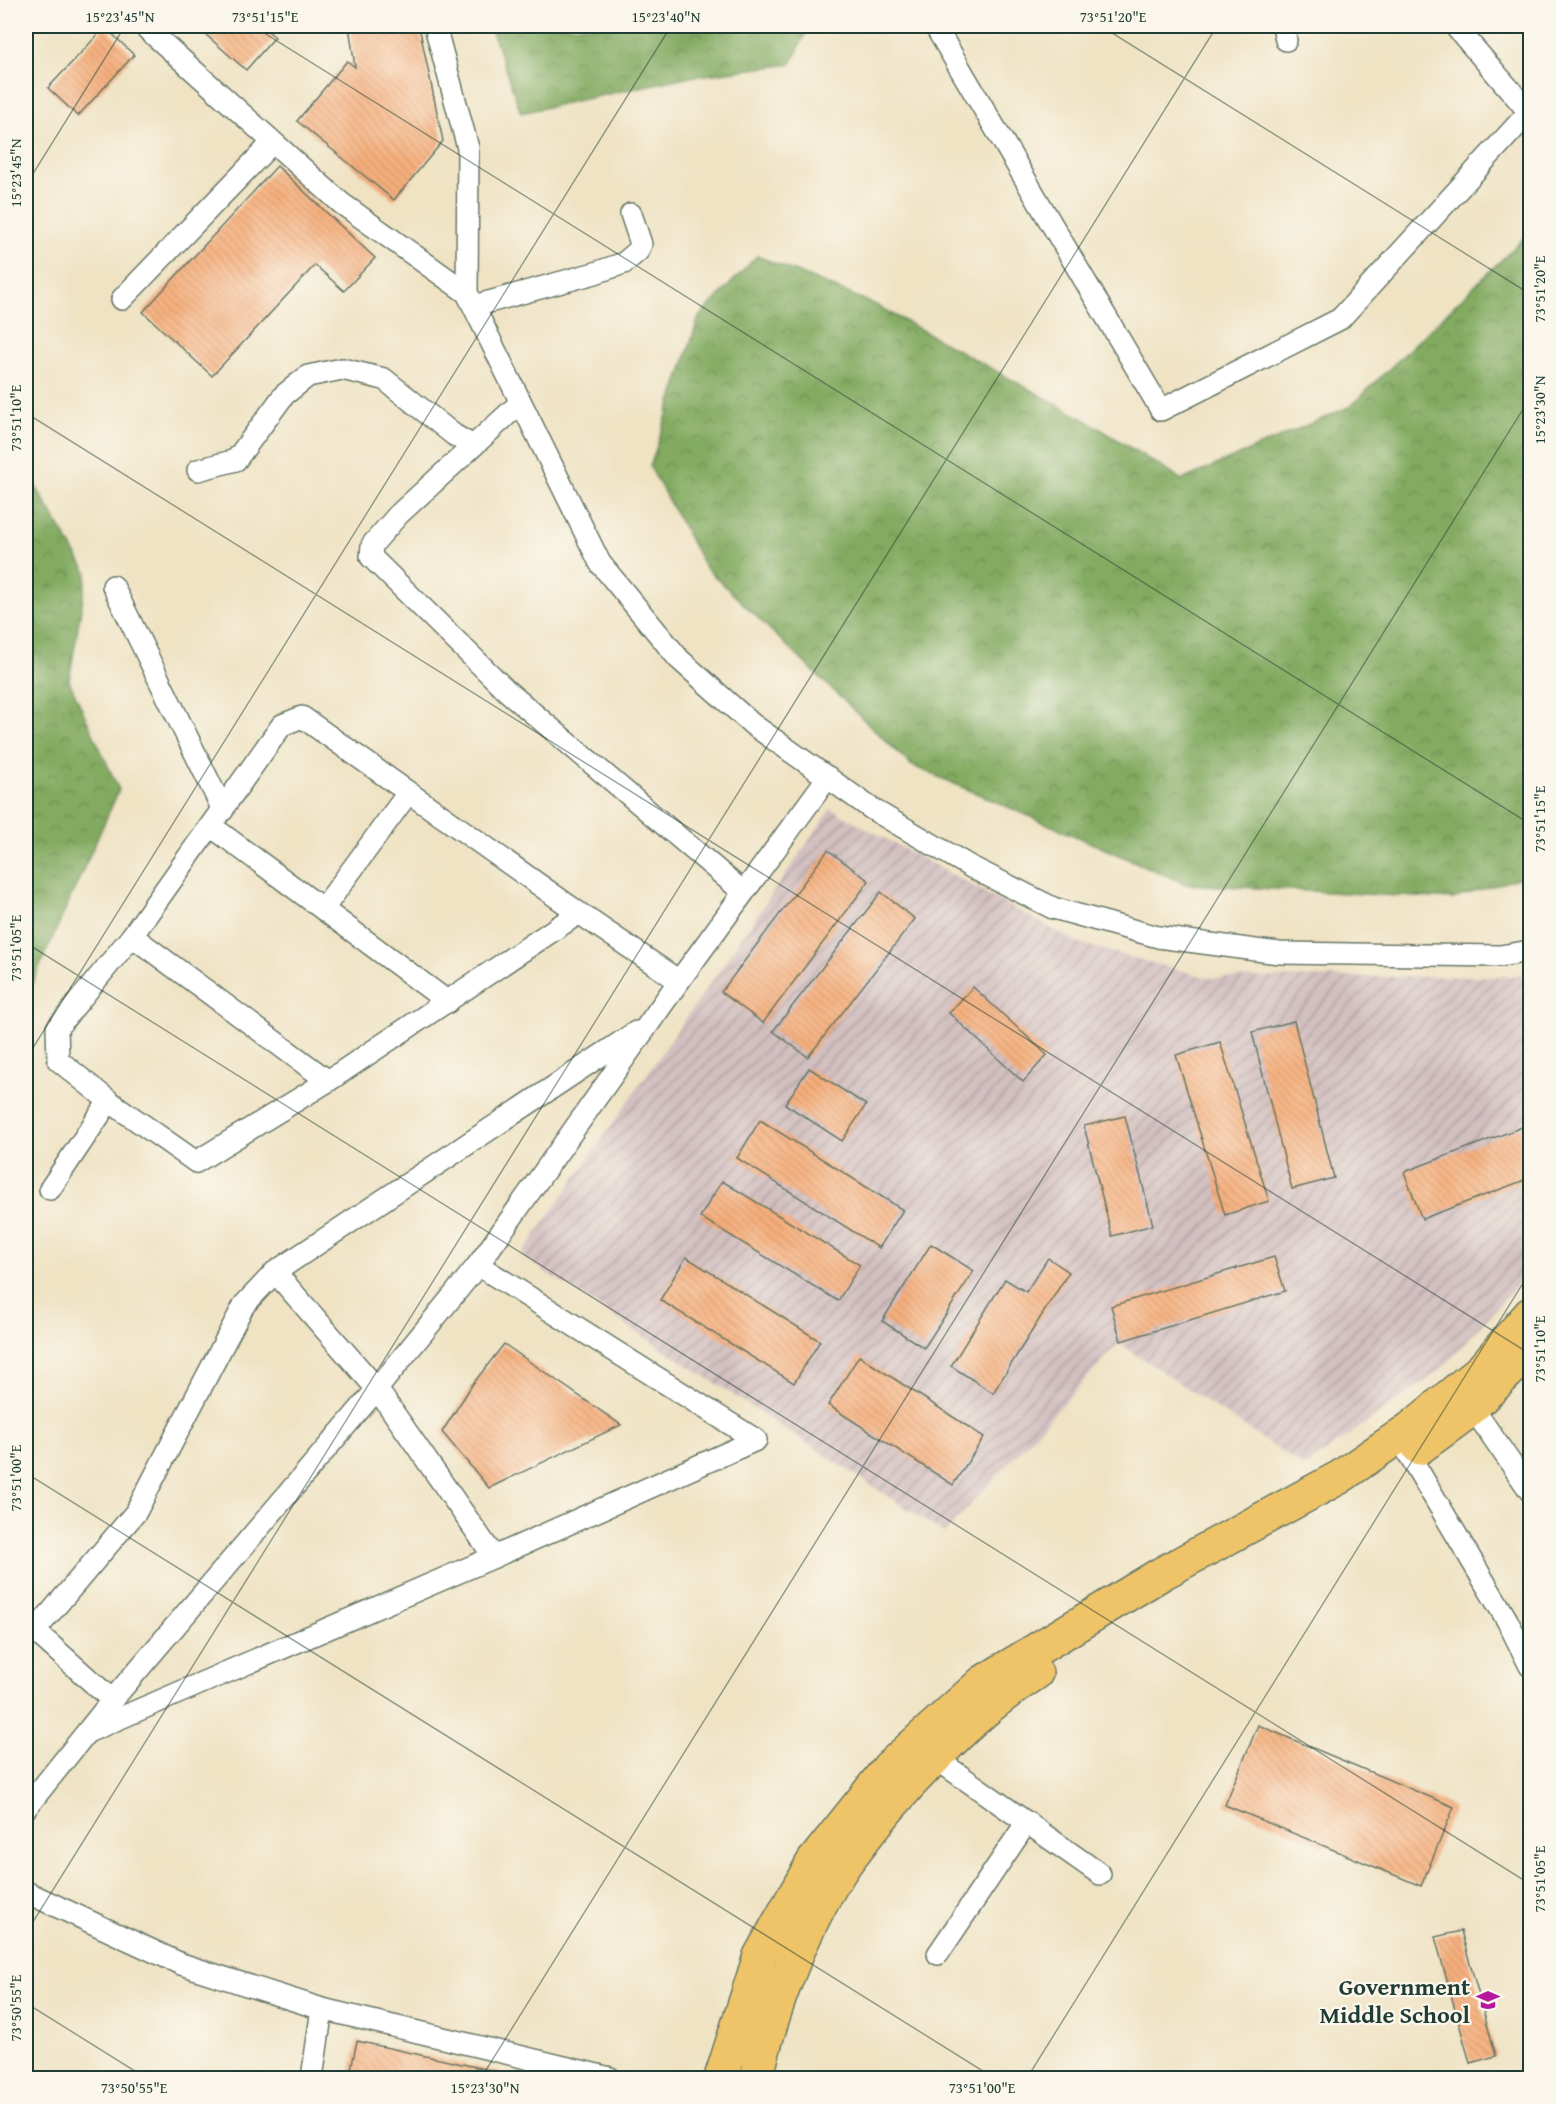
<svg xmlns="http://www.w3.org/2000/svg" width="1556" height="2104" font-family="'Gentium Book Plus',serif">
<defs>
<pattern id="industrial-furrows" width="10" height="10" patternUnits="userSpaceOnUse" patternTransform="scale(1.5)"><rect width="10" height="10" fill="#d2bfc0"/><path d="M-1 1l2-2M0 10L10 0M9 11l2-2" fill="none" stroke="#aa9c9d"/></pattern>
<pattern id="forest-crowns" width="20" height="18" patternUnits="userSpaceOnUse" patternTransform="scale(1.5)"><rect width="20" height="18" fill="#82aa60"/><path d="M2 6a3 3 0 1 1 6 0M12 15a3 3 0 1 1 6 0" fill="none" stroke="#6a8c50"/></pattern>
<pattern id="building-back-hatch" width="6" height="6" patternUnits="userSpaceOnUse" patternTransform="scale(1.5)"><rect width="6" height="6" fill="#f6af7c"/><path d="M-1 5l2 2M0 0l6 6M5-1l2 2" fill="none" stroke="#d2976c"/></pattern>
</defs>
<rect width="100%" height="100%" fill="#fbf7ec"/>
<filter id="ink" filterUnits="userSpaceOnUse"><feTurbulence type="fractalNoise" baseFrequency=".0167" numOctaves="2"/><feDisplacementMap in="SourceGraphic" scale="12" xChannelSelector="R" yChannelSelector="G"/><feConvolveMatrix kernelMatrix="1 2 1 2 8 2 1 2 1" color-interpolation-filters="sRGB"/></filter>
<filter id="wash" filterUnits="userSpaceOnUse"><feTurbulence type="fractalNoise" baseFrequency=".008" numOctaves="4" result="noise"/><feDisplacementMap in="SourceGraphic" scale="24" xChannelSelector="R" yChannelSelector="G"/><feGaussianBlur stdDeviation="1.35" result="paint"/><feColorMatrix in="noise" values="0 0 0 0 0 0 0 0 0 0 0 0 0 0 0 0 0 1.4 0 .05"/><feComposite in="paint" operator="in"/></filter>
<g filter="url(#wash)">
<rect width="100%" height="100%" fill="#efe3c4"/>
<path fill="url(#industrial-furrows)" d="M831,809L1078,943L1209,978L1513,976L1530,971V1270L1443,1368L1304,1467L1119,1343L944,1533L521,1256Z"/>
<g fill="url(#forest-crowns)" stroke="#50744a" stroke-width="1.5">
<path d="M490,26H809L791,64L682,78L521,113Z"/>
<path d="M1530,232V874L1453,899L1186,884L911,765L705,567L650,467L699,317L757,256L874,304L1089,422L1182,480L1351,406Z"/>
<path d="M26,470L87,573L69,681L119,790L26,997Z"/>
</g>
<g id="blocks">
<g fill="url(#building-back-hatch)">
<path d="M196,26H262L275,37L246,70Z"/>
<path d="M349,26H419L443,141L394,200L297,121L347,61L355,67Z"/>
<path d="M105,27L134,55L78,116L48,88Z"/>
<path d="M277,166L375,258L344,291L315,265L212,376L143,312Z"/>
<path d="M828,850L869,881L763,1023L721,992Z"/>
<path d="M881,892L915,919L808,1057L773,1031Z"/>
<path d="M973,987L1047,1055L1023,1082L949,1013Z"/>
<path d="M1294,1021L1334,1178L1292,1189L1252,1032Z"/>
<path d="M1220,1042L1269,1201L1225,1215L1176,1055Z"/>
<path d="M809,1068L866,1105L842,1141L785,1104Z"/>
<path d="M1125,1116L1153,1225L1112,1236L1084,1126Z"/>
<path d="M760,1120L903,1210L879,1248L737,1158Z"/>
<path d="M1530,1124V1178L1422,1219L1404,1172Z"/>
<path d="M722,1181L860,1265L838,1301L700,1217Z"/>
<path d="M931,1244L974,1271L924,1348L882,1321Z"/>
<path d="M686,1257L820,1341L794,1383L660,1300Z"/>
<path d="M1274,1257L1285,1291L1121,1341L1111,1306Z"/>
<path d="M1048,1258L1069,1272L993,1393L951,1366L1005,1279L1026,1292Z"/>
<path d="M504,1344L621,1425L489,1488L442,1432L472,1385Z"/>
<path d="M859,1356L984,1437L953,1485L828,1405Z"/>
<path d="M1258,1725L1454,1807L1421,1886L1225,1805Z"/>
<path d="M1461,1931L1496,2056L1470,2063L1435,1937Z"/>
<path d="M357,2041L526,2078H349Z"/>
</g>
</g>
</g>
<g filter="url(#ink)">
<use href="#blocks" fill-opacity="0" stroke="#687766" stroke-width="1.5"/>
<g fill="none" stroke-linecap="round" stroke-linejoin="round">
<g stroke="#687766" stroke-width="24">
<g id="minor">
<path d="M144,26L341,203L467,293L600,563L679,659L752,724L872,809L971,867L1053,908L1158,937L1279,953L1500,956L1530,951"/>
<path d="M435,26L468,148L467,293"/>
<path d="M935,26L1161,410L1340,319L1529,112L1455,26"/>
<path d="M1283,26L1286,40"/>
<path d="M122,299L272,143"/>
<path d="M474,306L595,273L624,263L638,251L641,244L631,214"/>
<path d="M520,403L398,515L372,545L371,557L507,691L743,892"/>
<path d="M198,470L236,460L284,395L308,376L342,369L384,379L454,435L473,446"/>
<path d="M113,586L223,810"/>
<path d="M211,826L448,1002"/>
<path d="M323,909L408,793"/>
<path d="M579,913L328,1081L196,1162L109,1101L58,1060L57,1028L132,936L282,725L302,717L579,913L679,981"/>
<path d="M132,936L328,1081"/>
<path d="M50,1189L109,1101"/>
<path d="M275,1272L377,1389L494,1557"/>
<path d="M1472,1407L1530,1491"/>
<path d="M1409,1455L1507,1620L1530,1666"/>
<path d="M112,1700L35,1631L136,1512L244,1305L275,1272L636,1032"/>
<path d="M90,1731L494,1557L756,1440L478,1265"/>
<path d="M935,1758L1100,1874"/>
<path d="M26,1808L114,1698L377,1389L478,1265L679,981L828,777"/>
<path d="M26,1892L181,1964L322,2009L610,2078"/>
<path d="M938,1954L1027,1822"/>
<path d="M312,2078L322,2009"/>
</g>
</g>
<g stroke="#687766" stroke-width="36">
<g id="trunk">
<path d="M1419,1448L1464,1415L1530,1351"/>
<path d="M721,2078L760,1956L813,1862L889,1767L983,1682L1161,1574L1340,1477L1411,1428L1482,1369L1530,1314"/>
<path d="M757,2078C770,2011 807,1918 847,1861C875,1823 905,1787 939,1754C970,1722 998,1697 1036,1673"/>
</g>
</g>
<use href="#minor" stroke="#fff" stroke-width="21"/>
<use href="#trunk" stroke="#efc469" stroke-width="33"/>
</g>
</g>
<path fill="none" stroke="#1f3d34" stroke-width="1.5" stroke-opacity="0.45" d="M253,26L1530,824M1101,26L1530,294M26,185L125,26M26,413L1530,1354M26,943L1530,1884M26,1059L671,26M26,1473L994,2078M26,1933L1217,26M26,2003L146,2078M481,2078L1530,398M1027,2078L1530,1272"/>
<defs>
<g id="school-bare" transform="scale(1.8)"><path d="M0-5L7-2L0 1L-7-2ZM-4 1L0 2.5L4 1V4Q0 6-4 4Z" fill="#b5179e" stroke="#fbf7ec" stroke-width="2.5" paint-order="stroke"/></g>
</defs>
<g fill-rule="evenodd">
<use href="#school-bare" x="1488" y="2000"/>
</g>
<g text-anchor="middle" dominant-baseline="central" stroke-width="4.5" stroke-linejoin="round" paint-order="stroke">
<g font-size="24" font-weight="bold" fill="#1f3d34" stroke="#fbf7ec" text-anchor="end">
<text x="1470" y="1986">Government<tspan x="1470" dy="28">Middle School</tspan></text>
</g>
</g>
<rect width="1556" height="2104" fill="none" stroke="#fbf7ec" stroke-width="66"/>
<rect x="33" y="33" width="1490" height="2038" fill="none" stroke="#1f3d34" stroke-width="2"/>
<g font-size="15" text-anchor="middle" fill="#1f3d34">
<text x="120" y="22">15°23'45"N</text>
<text x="265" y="22">73°51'15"E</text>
<text x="666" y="22">15°23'40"N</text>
<text x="1113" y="22">73°51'20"E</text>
<text transform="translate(16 173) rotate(-90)" y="5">15°23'45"N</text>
<text transform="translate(1540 289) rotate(-90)" y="5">73°51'20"E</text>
<text transform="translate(1540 410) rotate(-90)" y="5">15°23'30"N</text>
<text transform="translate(16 418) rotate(-90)" y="5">73°51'10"E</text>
<text transform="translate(1540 819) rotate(-90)" y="5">73°51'15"E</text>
<text transform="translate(16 948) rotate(-90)" y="5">73°51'05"E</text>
<text transform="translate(1540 1349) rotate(-90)" y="5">73°51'10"E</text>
<text transform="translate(16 1478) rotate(-90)" y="5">73°51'00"E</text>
<text transform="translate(1540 1879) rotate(-90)" y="5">73°51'05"E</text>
<text transform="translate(16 2008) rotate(-90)" y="5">73°50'55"E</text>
<text x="134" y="2093">73°50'55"E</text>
<text x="485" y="2093">15°23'30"N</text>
<text x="982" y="2093">73°51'00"E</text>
</g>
</svg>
